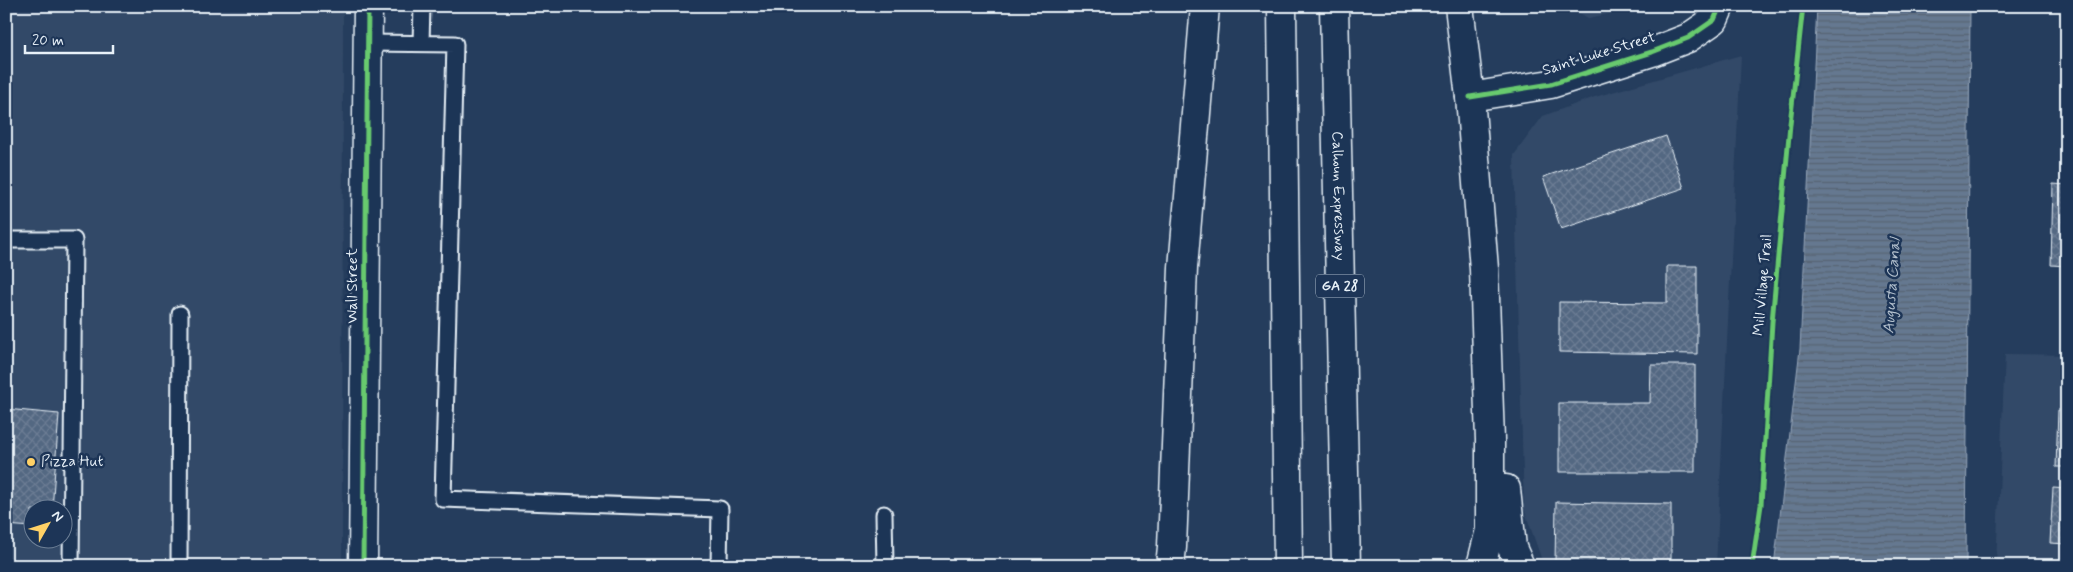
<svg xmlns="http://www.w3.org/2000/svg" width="2073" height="572" font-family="Mynerve,sans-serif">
<defs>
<pattern id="water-rules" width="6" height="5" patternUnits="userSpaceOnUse" patternTransform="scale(1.25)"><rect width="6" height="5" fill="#657890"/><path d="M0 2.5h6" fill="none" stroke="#576270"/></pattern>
<pattern id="building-cross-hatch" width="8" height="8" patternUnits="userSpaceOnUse" patternTransform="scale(1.25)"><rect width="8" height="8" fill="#536782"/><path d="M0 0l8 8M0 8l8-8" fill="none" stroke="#6c7d94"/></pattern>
</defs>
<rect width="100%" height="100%" fill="#253d5d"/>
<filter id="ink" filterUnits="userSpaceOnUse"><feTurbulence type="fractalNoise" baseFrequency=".02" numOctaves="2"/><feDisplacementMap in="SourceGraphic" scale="10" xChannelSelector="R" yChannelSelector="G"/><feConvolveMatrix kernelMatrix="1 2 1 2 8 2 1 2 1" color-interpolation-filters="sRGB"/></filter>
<g filter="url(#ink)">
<g fill="#334a68" fill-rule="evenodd">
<path d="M6,6H343L342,566H6ZM32,510H62V540H32Z"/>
<path d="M1568,6H1648L1588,18Z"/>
<path d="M1741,55L1716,566H1544L1524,509L1514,155L1543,116L1595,97Z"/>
<path d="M2005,354L2067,355V566H1996Z"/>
</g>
<path fill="url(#water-rules)" stroke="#99a8ba" d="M1817,6H1970L1966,566H1774L1800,349Z"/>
<g fill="url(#building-cross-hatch)" stroke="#e8f1f8">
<path d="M1666,136L1684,188L1561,229L1543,177Z"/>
<path d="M2053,184L2067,185V266L2051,265Z"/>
<path d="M1667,266H1697V354L1559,352V302L1667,303Z"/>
<path d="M1651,365H1695V472H1559V403H1650Z"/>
<path d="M6,409L59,414L52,510H32V527L6,525Z"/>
<path d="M2058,410H2067V467H2056Z"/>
<path d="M2053,488L2067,489V544L2050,543Z"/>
<path d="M1556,502L1671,504V566H1587V564L1555,563Z"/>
</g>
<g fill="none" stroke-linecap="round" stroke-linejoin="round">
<g stroke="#e8f1f8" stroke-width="19">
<g id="lane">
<path d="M368,43L455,44L443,499L720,509L719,566"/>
<path d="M421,43L422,6"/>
<path d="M6,240H74L71,566"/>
<path d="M884,514L885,566"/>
<path d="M179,566L180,314"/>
</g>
</g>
<g stroke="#e8f1f8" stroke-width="31">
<g id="street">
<path d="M1470,97L1551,84L1652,52L1688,38L1714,20L1720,6"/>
<path d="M363,566L368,6"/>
</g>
</g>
<g stroke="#e8f1f8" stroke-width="31">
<g id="highway">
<path d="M1282,6L1288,566"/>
<path id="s1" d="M1334,6L1346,566"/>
<path d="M1459,6L1470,97L1484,269L1490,440V530L1481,566"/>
<path d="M1506,489L1512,548L1520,566"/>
<path d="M1170,566L1172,547L1183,268L1205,6"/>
</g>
</g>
<use href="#lane" stroke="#1d3557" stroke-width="15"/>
<use href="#street" stroke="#1d3557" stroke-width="28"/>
<use href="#highway" stroke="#1d3557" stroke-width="28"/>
<g stroke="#1d3557" stroke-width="8">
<g id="cycleway">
<path d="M1470,97L1551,84L1652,52L1688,38L1714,20L1720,6"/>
<path d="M363,566L368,6"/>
<path d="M1752,566L1761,505L1772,322L1790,124L1803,6"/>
</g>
</g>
<use href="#cycleway" stroke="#67ca6e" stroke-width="5"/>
</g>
</g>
<circle fill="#ffd166" stroke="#1d3557" stroke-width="2" cx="31" cy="462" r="5"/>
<g text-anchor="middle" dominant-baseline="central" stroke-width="5" stroke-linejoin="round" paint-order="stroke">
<rect fill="#1d3557" stroke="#abb9c8" stroke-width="1" x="1316" y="274.5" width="48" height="23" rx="4"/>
<g font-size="14" font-weight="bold" fill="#e8f1f8">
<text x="1340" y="286">GA 28</text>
</g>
<g font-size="15" fill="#e8f1f8" stroke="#1d3557">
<text transform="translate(1599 54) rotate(-17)">Saint Luke Street</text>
<text stroke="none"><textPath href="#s1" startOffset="190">Calhoun Expressway</textPath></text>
<text transform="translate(1763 285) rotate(-85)">Mill Village Trail</text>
<text transform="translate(353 286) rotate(-90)">Wall Street</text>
</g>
<g font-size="15" fill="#e8f1f8" stroke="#1d3557" text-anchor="start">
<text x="41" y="462">Pizza Hut</text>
</g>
<g font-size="16" font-style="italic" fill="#b4c1ce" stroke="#1d3557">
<text transform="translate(1892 286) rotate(-86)">Augusta Canal</text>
</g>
</g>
<rect width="2073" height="572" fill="none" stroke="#1d3557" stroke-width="25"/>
<rect x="12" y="12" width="2048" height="547" fill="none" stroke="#e8f1f8" stroke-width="2" filter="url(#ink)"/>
<g transform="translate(48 524) rotate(51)"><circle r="24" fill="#1d3557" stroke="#6e8097"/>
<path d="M0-4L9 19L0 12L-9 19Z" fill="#ffd166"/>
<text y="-8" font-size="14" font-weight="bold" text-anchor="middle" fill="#e8f1f8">N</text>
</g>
<path d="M25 45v8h88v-8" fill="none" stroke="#e8f1f8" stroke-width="2.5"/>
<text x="32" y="45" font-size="15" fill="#e8f1f8" stroke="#1d3557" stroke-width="4" paint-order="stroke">20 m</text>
</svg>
